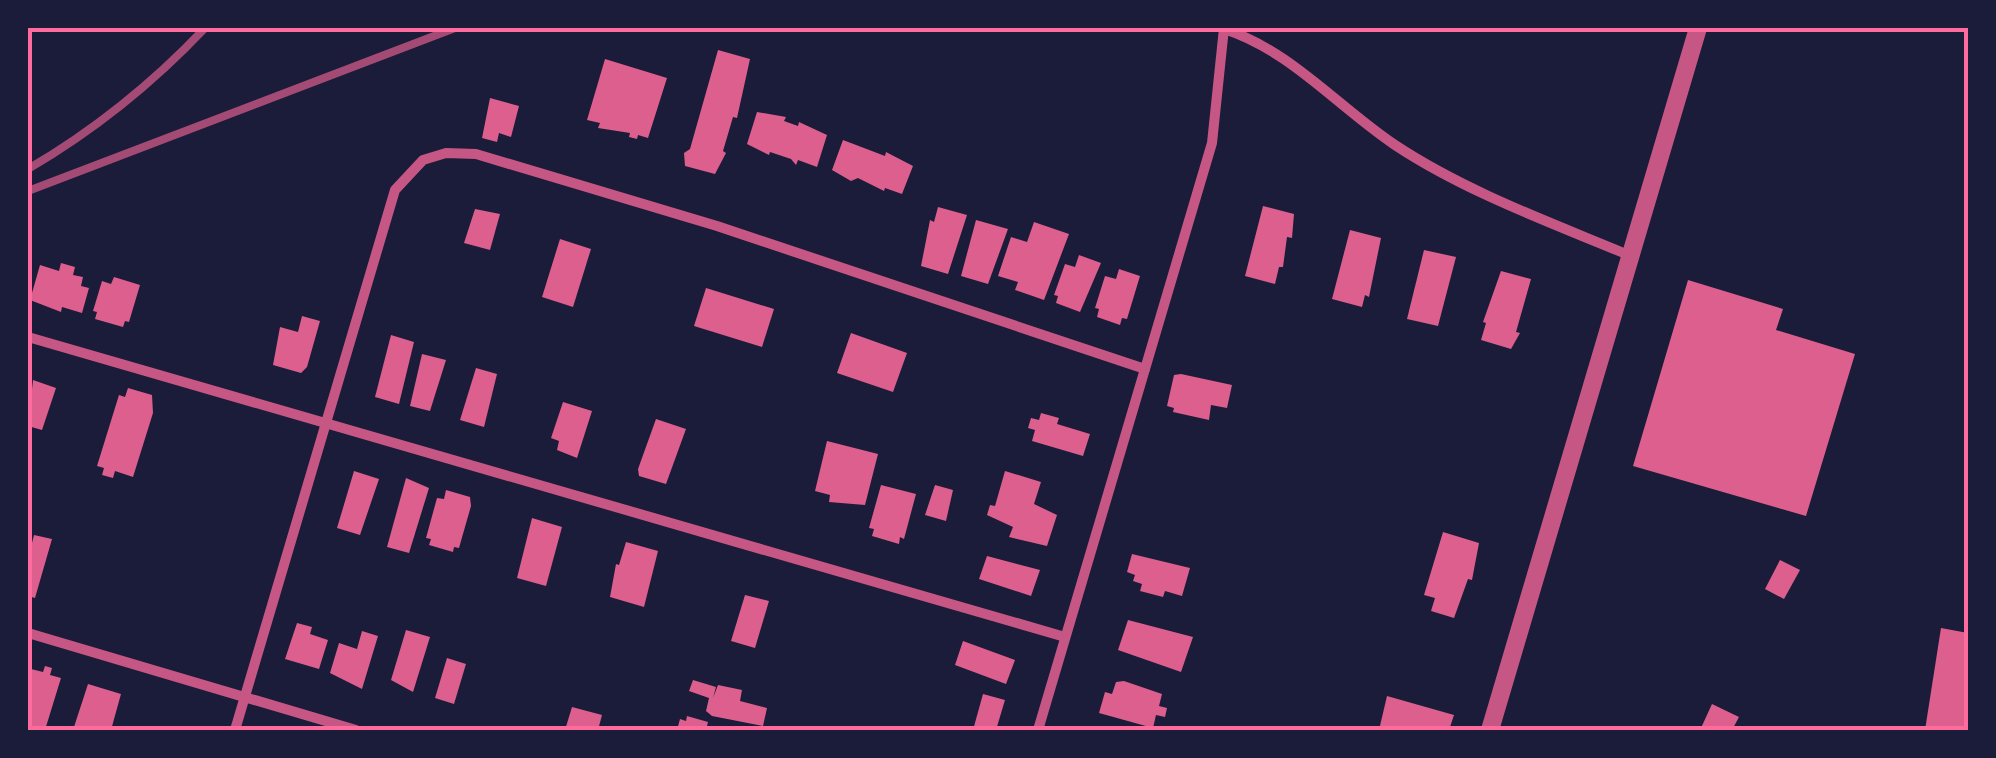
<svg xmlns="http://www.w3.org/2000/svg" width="1996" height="758" font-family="Commissioner,sans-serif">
<rect width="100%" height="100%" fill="#1b1b3a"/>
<g fill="#dd5f8e">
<path d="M718,50L750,59L737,118L733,117L723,151L726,153L715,174L685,166L684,153L690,149Z"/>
<path d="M605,59L667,78L648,138L638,135L637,139L629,137L630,133L598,128L600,123L587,120Z"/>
<path d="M490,98L519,106L511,137L499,133L497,142L482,138Z"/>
<path d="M757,112L786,117L784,121L798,126L799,122L827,135L817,167L798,160L796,165L791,159L770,152L769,155L747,144Z"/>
<path d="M843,140L885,156L886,152L913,166L902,194L885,188L884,191L858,178L851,181L832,170Z"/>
<path d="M1263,206L1294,214L1292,238L1287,237L1283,267H1279L1275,284L1245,276Z"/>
<path d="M938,207L967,215L948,274L921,266L930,220L934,222Z"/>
<path d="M475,209L500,214L490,250L464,243Z"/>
<path d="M976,220L1008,229L988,284L961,276Z"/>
<path d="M1034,222L1069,234L1044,300L1015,290L1018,282L998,276L1011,237L1027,242Z"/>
<path d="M1350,230L1381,238L1369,297L1365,295L1362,307L1332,299Z"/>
<path d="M560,239L591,249L573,307L542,297Z"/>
<path d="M1424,250L1456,257L1438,326L1407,319Z"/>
<path d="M1079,255L1101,263L1080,312L1056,303L1058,296L1054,295L1065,264L1075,267Z"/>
<path d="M61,263L75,267L73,275L83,277L81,286L89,288L82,313L62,307L61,312L30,300L40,265L59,271Z"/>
<path d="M1119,269L1140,276L1127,319L1122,318L1120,325L1097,317L1099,309L1095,308L1105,276L1116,279Z"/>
<path d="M1501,271L1531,279L1516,332L1520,333L1511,349L1481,340L1486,323L1483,322Z"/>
<path d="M114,277L140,285L129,322L125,321L123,327L95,319L97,312L93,311L102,281L111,284Z"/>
<path d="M1688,280L1783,309L1776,330L1855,354L1806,516L1633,466Z"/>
<path d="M706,288L774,309L762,347L694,326Z"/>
<path d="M302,316L320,321L307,367L301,373L273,365L280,327L298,332Z"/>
<path d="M851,333L907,353L893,392L837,373Z"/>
<path d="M391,335L414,342L399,404L375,397Z"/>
<path d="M422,354L446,360L430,411L410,406Z"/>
<path d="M476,368L497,374L484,427L460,420Z"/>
<path d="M1181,374L1232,385L1227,408L1211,405L1209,420L1173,412L1174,408L1167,406L1174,375Z"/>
<path d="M33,380L56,388L42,430L28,426Z"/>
<path d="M128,388L152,395L153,413L133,477L115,471L113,478L102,475L104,468L97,466L119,395L125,397Z"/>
<path d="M563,402L592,411L577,458L557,450L559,441L551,438Z"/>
<path d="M1041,413L1059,418L1057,424L1090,434L1083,456L1032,441L1035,430L1028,428L1031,418L1039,420Z"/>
<path d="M656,419L686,429L666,484L639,476L638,469Z"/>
<path d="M827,441L878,454L865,505L829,502L830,495L815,491Z"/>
<path d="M354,471L379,479L360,535L337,528Z"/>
<path d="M1005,471L1041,482L1034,504L1057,515L1047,546L1009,537L1013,527L987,515L990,505L995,506Z"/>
<path d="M406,478L429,488L409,553L387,547Z"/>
<path d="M881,485L916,494L904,539L900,537L899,544L872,536L874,529L869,528Z"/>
<path d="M935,485L953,490L946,521L925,515Z"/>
<path d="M446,490L470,497L471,506L459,548L454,547L453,552L429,545L431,539L426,538L437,498L444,499Z"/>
<path d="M532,518L562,527L546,586L517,578Z"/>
<path d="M1443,532L1479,543L1472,580L1468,579L1454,618L1431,611L1435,598L1424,595Z"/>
<path d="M34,535L52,539L35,598L28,596V542L32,543Z"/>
<path d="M626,542L658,551L644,607L610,597L616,564L619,565Z"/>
<path d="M1132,554L1190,568L1182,596L1165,591L1163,597L1140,591L1142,584L1133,581L1135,575L1127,572Z"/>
<path d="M987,556L1040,570L1031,596L979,579Z"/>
<path d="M1780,560L1800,570L1784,599L1765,589Z"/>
<path d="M745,595L769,601L755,648L731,641Z"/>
<path d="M1128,620L1193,637L1181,672L1118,650Z"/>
<path d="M297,623L312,627L310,634L328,640L319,669L285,659Z"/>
<path d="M1941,628L1968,633V730H1925Z"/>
<path d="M406,630L430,637L413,692L391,680Z"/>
<path d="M362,631L378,636L362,689L330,673L339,643L357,649Z"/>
<path d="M963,641L1015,660L1006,684L955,665Z"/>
<path d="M447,658L466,664L454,704L435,698Z"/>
<path d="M45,666L52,668L50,675L61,678L45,730H28V681L31,669L43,672Z"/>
<path d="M693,680L716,687L713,698L718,685L742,690L740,701L767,708L763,726L712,716L706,711L709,698L689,691Z"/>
<path d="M1124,681L1162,694L1159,706L1167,708L1165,717L1156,715L1153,728L1099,713L1105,692L1112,694L1116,682Z"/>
<path d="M88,684L121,694L111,730H73Z"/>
<path d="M983,694L1005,700L996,730H973Z"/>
<path d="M1387,696L1454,715L1449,730H1379Z"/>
<path d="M1712,704L1739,717L1732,730L1701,728Z"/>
<path d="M572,707L602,715L598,730H565Z"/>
<path d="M687,716L708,722L706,730H677L680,719L686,721Z"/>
</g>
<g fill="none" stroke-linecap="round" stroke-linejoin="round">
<g stroke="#c65784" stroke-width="10">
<path d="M1224,29C1290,50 1337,106 1395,145C1466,192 1552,223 1631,256"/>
<path d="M28,337L1065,637"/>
<path d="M28,633L356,730"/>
<path d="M235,730L395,190L423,160L446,153L476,154L717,226L1145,369"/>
<path d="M1038,730L1212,143L1224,28"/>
</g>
<path stroke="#c65784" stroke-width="18" d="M1490,730L1698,28"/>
<g stroke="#a44b75" stroke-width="8">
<path d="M28,169C95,130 152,84 205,28"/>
<path d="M28,191L455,28"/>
</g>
</g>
<rect width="1996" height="758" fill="none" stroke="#1b1b3a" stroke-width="60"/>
<rect x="30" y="30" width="1936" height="698" fill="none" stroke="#ff6b9d" stroke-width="4"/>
</svg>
